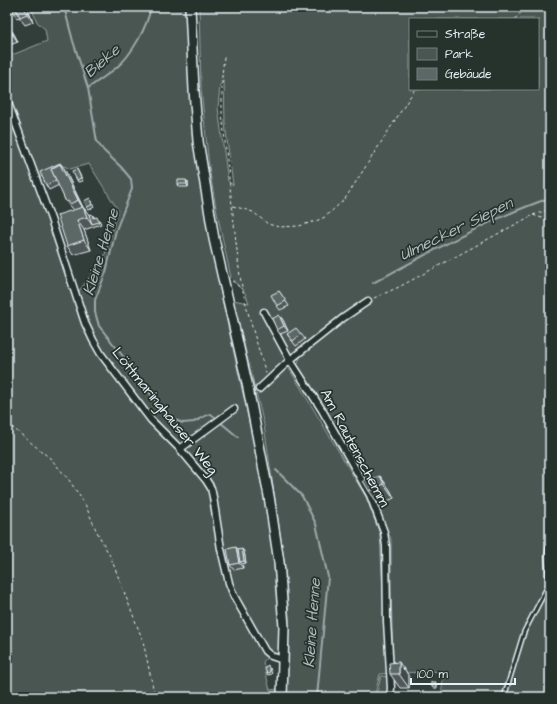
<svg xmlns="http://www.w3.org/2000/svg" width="557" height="704" font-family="'Architects Daughter',sans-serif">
<rect width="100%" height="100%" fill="#323e39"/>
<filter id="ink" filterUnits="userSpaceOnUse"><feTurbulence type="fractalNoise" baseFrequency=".025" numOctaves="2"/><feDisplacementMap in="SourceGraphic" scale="8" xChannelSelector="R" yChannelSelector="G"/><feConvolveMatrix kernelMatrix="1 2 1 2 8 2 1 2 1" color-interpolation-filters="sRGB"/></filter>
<g filter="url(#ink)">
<g fill="#495651" stroke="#98a4a4" fill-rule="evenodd">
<path d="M31,7H185L189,82L205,209L221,294L264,489L275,557L280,645L279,651L277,654L271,653L263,662L270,690L278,689L277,697H7V114L51,219L76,295L104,258L118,210L89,164L70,169L64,166L36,179L7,94V57L47,41L45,29L37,22Z"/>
<path d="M199,7H550V697H441L444,671L380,674L374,697H285L289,618L285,568L264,425L233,300L249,303L245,293L231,278L216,208L209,167L201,88ZM410,19H538V89H410ZM224,81L225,124L233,185L228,181L218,108L220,85ZM342,314L343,318L301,354L297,366L374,502L391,539V590L393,663L387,667L380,534L366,497L284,360Z"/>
<path d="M381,676L388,677L389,687L388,697H376Z"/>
</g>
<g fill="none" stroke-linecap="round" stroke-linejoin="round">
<g stroke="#9ea9ab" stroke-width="2">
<path d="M64,7L73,41L88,88L97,142L104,151L121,167L131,179L132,189L116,230L106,272L95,300V312L99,326L126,360L154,399L164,411L175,420L183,423L194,422L205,416L211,414L217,419"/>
<path d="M88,88C97,82 107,75 116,68C132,55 147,27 151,7"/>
<path d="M373,283C431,252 488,219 550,198"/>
<path d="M220,422L238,437"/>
<path d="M276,470L302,496L316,524L328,577L317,697"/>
</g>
<path stroke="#4d5956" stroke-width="6" stroke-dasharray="6 3" stroke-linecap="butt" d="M234,409L259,389"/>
<g stroke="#e8f1f8" stroke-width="6">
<g id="lane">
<path d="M550,451V460"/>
<path d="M504,697L524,632L549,584L547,557L550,530"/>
</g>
</g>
<g stroke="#e8f1f8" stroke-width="9">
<g id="street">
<path d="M7,100L51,219L85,323L93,340L101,354L151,420L180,449L206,480L211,488L213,497L221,549L229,583L234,596L265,651L271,656L283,660"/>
<path d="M264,312L290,360L343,318L368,301"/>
<path d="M259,389L290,360L322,410L370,495L384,532L386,546L387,621L391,688L390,697"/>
<path d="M180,449L234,409"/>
</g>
</g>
<g stroke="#e8f1f8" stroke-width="12">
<path id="secondary" d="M190,7L194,90L198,141L214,239L247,383L269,496L279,562L284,627L282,697"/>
</g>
<g stroke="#e8f1f8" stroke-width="1" stroke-dasharray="3 3" stroke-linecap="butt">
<path d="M515,19L526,7"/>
<path d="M224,57L222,76V114L239,269C244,305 256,339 266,374"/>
<path d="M233,206L253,212L268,224L279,227L299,226L316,221L325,217L345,199L415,89"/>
<path d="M533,215L550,209"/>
<path d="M232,281L242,289"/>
<path d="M374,298L399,287L533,215L550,221"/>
<path d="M7,423L51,459L69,480L85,504L96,530L111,558L143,641L155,697"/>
</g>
<use href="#lane" stroke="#26332d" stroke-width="3"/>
<use href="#street" stroke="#26332d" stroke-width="6"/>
<use href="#secondary" stroke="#26332d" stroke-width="9"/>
</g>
<g fill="#4f5957" stroke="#e8f1f8">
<path d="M10,7H27L33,22L25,25L19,17L17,18L12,10Z"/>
<path d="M7,25L14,34L18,42L7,46Z"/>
<path d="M64,168L83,207L89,215L94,216V218L99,219L101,224L84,230L91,250L73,255L67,246L73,210L72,208V209L66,202L59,185L49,190L46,185Z"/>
<path d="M77,169L83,181L78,182L77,180Z"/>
<path d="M188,182V187H179L178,184Z"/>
<path d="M91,201L94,207L89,210L87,207Z"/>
<path d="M279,291L289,306L280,310L277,306Z"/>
<path d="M279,315L283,320L288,331L280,334L277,330Z"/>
<path d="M287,334H301L305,339L296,346Z"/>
<path d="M372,476L374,479L380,476L390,490L394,498L379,505L369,491Z"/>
<path d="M236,547L238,550L244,551L246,563L242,564L243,568L234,570L230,565Z"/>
<path d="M270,668L272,674L268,675L267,673Z"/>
<path d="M403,668H404L409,677V688H400L390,674Z"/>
<path d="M431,685H437V688H433Z"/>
</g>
<g fill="#404947" stroke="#e8f1f8">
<path d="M24,7H27L33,22L27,14Z"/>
<path d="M9,27L14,34L18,42L13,35Z"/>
<path d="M60,163L64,168L83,208L78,200L60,164Z"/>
<path d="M186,180L188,182V187L187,184Z"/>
<path d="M83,207L90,216L92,224L87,217Z"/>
<path d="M77,220L84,230L91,250L84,240Z"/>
<path d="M279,315L283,320L288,331L284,326Z"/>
<path d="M380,476L390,490L394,498L384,484Z"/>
<path d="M236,547L240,552V562L242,564L243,568L239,563Z"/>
<path d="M242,549L244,551L246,563L244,561Z"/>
<path d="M399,662L404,670V668L409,677V688L399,674Z"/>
</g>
<g fill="#5c6865" stroke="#e8f1f8">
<path d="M10,7H24L27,14L20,17L16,9L12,10Z"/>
<path d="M7,27H9L13,35L7,37Z"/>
<path d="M60,163L62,166L60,164L51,169L56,180L46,185L40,172Z"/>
<path d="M60,164L78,200L70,204L68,201L66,202L51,169Z"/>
<path d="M77,169L81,178L77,180L72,171Z"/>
<path d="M178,180H186L187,184H178Z"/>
<path d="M90,198L92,205L87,207L84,201Z"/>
<path d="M83,207L87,217L77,220L84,240L67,246L57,215Z"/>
<path d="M92,214L93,218L97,217L99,222L92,224L89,215Z"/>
<path d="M279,291L286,301L277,306L271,295Z"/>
<path d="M279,315L284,326L277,330L272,319Z"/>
<path d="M296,328L301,334L293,341L287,334Z"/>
<path d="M372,476L374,479L380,476L384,484L369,491L363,481Z"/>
<path d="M236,547L239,563L230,565L227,549Z"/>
<path d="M242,549L244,561L240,562L238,550Z"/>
<path d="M399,662V674H390L389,663Z"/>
<path d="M268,665L270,672L267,673L265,667Z"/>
<path d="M431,682H436L435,685H431Z"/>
</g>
</g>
<g text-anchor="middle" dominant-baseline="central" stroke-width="3.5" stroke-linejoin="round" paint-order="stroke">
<g font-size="15" fill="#e8f1f8" stroke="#26332d">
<text transform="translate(165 411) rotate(51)">Löttmaringhauser Weg</text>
<text transform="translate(355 448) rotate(62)">Am Rautenschemm</text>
</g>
<g font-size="16" font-style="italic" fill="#b1bbbe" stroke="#26332d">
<text transform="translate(102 61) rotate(-41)">Bieke</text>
<text transform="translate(456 229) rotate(-26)">Ulmecker Siepen</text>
<text transform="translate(101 252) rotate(-73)">Kleine Henne</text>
<text transform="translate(312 623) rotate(-86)">Kleine Henne</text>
</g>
</g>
<rect width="557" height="704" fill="none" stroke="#26332d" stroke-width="24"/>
<rect x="12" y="12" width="533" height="680" fill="none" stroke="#e8f1f8" stroke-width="1.5" filter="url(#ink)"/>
<rect x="409" y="18" width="130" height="72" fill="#26332d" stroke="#747f7e"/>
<rect x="417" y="31" width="20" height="6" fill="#26332d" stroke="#747f7e"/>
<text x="445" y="38" font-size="12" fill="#e8f1f8">Straße</text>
<rect x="417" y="48" width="20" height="12" fill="#495651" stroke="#747f7e"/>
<text x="445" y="58" font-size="12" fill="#e8f1f8">Park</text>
<rect x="417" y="68" width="20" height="12" fill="#5c6865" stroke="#747f7e"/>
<text x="445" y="78" font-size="12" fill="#e8f1f8">Gebäude</text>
<path d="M411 678v6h104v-6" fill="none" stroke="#e8f1f8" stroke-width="2"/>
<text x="417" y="678" font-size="12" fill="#e8f1f8" stroke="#26332d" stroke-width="3" paint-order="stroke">100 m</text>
</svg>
